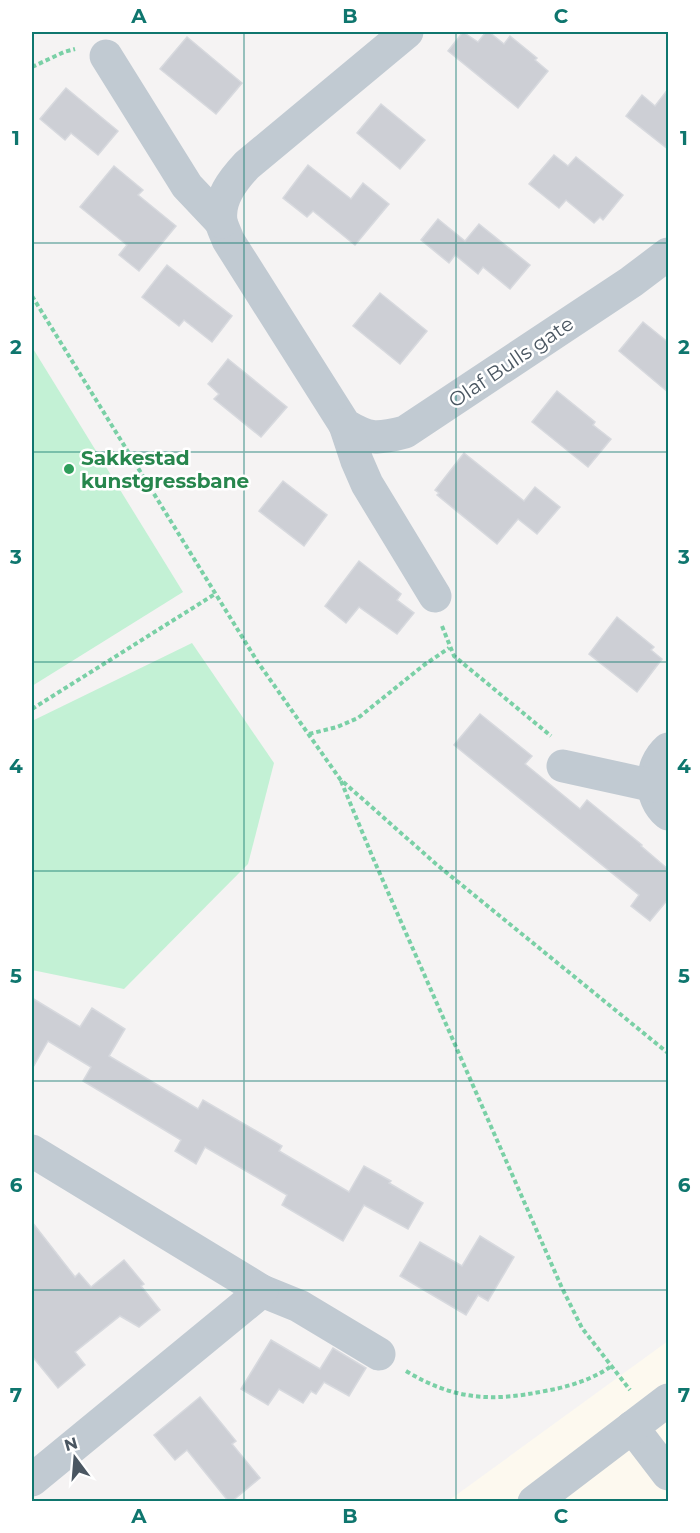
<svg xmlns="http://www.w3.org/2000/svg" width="700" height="1533" font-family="Montserrat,sans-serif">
<rect width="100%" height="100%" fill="#f5f3f3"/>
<path fill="#fdf9ef" d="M668,1341V1501H448Z"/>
<g fill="#c3f1d5">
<path d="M32,347L183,592L32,686Z"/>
<path d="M192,643L274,763L248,864L124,989L32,970V721Z"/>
</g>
<g fill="#cdcfd5" stroke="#d7d9de" stroke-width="1.5">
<path d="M463,32L478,42L486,32H489L504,44L510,36L537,58L535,60L548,71L518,108L448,51Z"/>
<path d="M187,37L242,83L216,114L160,69Z"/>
<path d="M66,88L118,131L98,155L71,133L65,140L40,119Z"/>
<path d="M669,88V150L626,116L642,95L655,106Z"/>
<path d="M381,104L425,140L400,169L357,133Z"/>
<path d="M554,155L568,166L576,157L623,195L603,220L600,217L594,223L566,200L559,208L529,184Z"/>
<path d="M308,165L351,199L363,183L389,204L355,245L313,211L307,217L283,198Z"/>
<path d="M114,166L143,190L138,195L176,226L139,271L119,255L127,245L80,207Z"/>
<path d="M438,219L465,241L479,224L530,265L510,289L483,267L478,274L455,255L449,263L421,240Z"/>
<path d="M167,265L232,316L212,342L184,320L179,326L142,297Z"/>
<path d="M380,293L427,331L400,364L353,326Z"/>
<path d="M643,322L669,343V393L619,351Z"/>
<path d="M228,359L287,407L261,437L214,399L219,394L208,384Z"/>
<path d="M557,391L595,422L593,425L611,439L588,467L532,422Z"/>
<path d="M464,453L524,501L535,487L560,507L537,534L518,519L497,544L437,495L439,493L435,490Z"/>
<path d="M283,481L327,515L304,546L259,511Z"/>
<path d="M359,561L401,594L397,600L414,613L397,634L359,607L346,623L325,606Z"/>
<path d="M617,617L654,647L651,650L662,659L637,692L589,654Z"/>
<path d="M480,714L532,756L525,764L580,809L587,800L642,845L641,846L669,870V898L650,921L631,906L639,895L454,745Z"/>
<path d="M32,998L80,1027L92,1008L125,1029L109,1056L198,1109L203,1100L282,1146L279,1151L349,1192L364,1166L391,1181L389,1183L423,1203L408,1229L364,1205L343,1241L282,1205L287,1195L205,1147L196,1164L175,1151L181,1140L83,1081L91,1067L48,1041L32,1069Z"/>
<path d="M32,1222L75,1277L79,1273L91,1287L124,1260L144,1284L141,1286L160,1310L139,1327L120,1316L75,1352L85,1365L58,1388L32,1356Z"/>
<path d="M480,1236L514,1257L488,1301L478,1295L466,1315L400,1276L420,1242L462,1266Z"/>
<path d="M271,1340L320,1369L333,1348L366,1368L349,1396L324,1382L316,1394L311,1391L303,1403L279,1389L268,1405L241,1389Z"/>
<path d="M200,1397L236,1441L232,1444L260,1478L231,1502H229L187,1450L175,1460L154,1435Z"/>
</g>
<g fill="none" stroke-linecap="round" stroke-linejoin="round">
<g stroke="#7ad0a6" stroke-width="4" stroke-dasharray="4.5 3" stroke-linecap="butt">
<path d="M32,67L64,52L75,49"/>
<path d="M32,296L257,661L340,779L436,864L668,1053"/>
<path d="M442,626L454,656L551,736"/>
<path d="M32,709L215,594"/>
<path d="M309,734L337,727L358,718L424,665L449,648"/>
<path d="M341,781L373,858L562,1288L582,1328L630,1390"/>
<path d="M406,1371C454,1400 491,1402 545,1391C568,1387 591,1380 610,1367"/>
</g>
<g stroke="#c1cad2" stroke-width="33">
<path d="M407,32L247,165C233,180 218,199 221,221C222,227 226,234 228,240L345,425C370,440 377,439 405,432L631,282L668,254"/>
<path d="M106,56L187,186L221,222"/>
<path d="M345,425L357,461L367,484L435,596"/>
<path d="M668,749C649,766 648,797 668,814"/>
<path d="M563,766L654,786"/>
<path d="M32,1151L262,1291L299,1306L379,1354"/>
<path d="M632,1427L668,1474"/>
<path d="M32,1480L262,1291"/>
<path d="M534,1502L668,1400"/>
</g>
</g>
<path fill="none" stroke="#0f766e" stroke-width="1.5" stroke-opacity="0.55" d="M244,32V1502M456,32V1502M32,243H668M32,452H668M32,662H668M32,871H668M32,1081H668M32,1290H668"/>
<circle fill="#2e9e5b" stroke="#fff" stroke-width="2" cx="69" cy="469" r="6"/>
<g text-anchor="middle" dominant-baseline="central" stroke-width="5" stroke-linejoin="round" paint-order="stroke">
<g font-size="20" fill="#4a5661" stroke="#fff">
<text transform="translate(511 362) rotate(-34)">Olaf Bulls gate</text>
</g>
<g font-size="20" font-weight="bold" fill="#27864d" stroke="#fff" text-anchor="start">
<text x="81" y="458">Sakkestad<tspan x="81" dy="23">kunstgressbane</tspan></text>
</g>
</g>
<rect width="700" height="1533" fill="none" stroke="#ffffff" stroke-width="66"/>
<g transform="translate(75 1458) rotate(344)" stroke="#ffffff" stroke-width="4.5" paint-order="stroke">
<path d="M0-4.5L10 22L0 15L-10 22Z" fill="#4a5661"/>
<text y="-9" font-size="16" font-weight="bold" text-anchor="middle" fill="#4a5661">N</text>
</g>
<rect x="33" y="33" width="634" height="1467" fill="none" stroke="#0f766e" stroke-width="2"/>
<g font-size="20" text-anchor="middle" font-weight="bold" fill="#0f766e">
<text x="139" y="23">A</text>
<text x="350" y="23">B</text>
<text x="561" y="23">C</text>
<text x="16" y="145">1</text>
<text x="684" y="145">1</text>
<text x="16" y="354">2</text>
<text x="684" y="354">2</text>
<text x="16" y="564">3</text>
<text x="684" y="564">3</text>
<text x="16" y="773">4</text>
<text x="684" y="773">4</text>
<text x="16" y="983">5</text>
<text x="684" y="983">5</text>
<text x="16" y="1192">6</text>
<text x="684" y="1192">6</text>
<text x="16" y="1402">7</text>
<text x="684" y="1402">7</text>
<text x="139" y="1523">A</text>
<text x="350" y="1523">B</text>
<text x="561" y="1523">C</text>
</g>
</svg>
